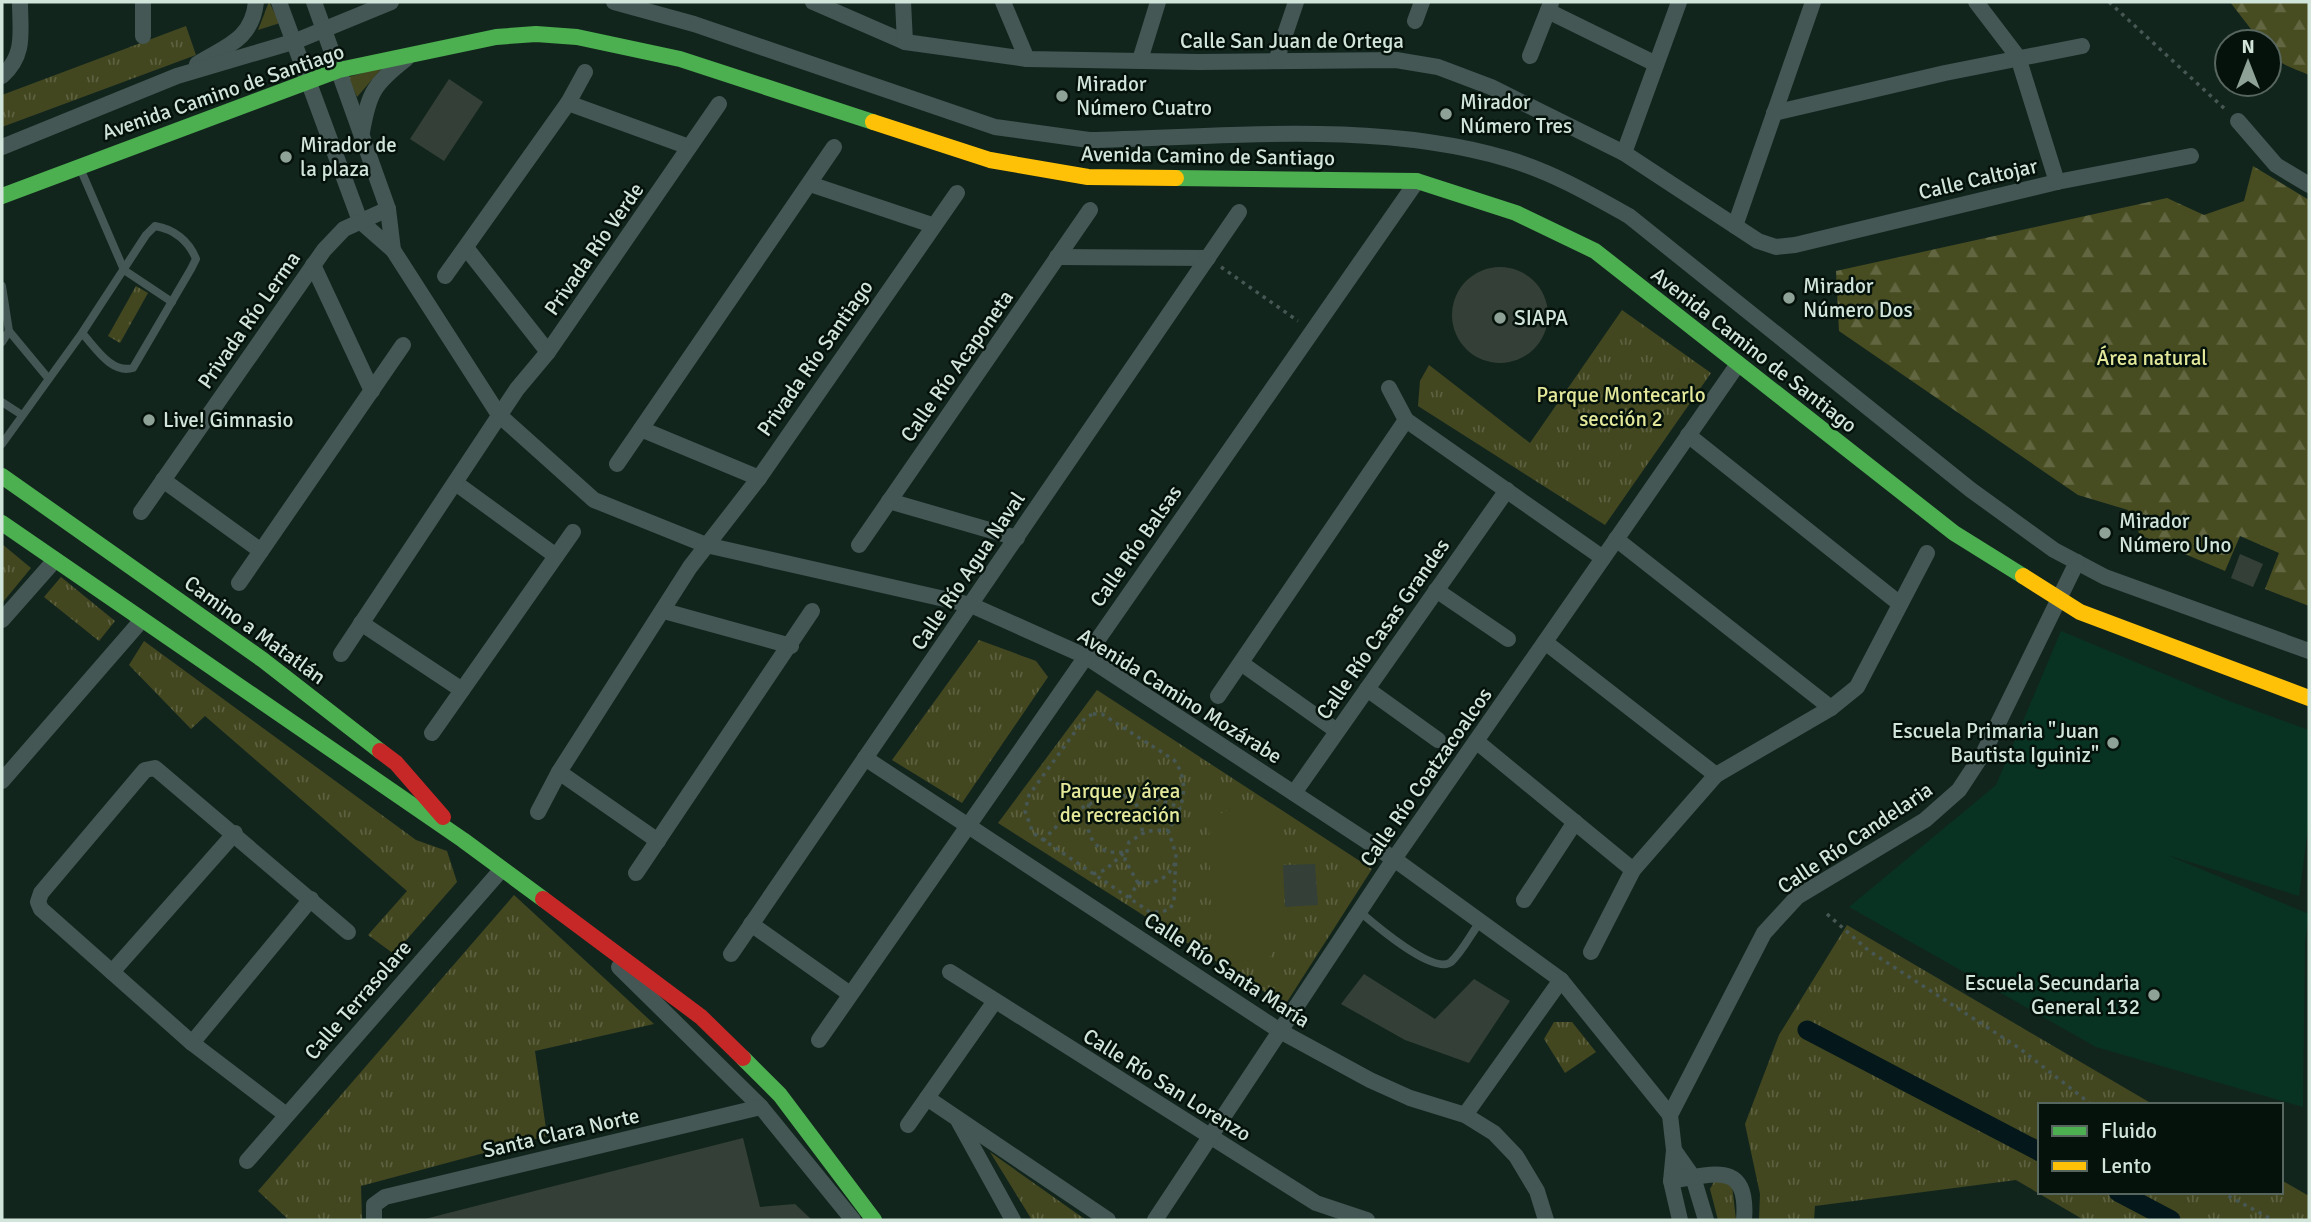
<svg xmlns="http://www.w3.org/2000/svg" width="2311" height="1222" font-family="Signika,sans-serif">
<defs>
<pattern id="grass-tufts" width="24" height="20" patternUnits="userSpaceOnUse" patternTransform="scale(1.75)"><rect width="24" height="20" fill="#434720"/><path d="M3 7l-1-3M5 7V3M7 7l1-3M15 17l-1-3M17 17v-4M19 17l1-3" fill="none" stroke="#5d6140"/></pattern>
<pattern id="forest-firs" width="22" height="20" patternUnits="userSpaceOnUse" patternTransform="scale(1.75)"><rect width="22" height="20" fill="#484d21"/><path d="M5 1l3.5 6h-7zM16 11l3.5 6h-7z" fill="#626641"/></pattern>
</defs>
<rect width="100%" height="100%" fill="#12251d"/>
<path fill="#083322" d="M2061,631L2229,701L2309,730V821L2299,896L2167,855L2309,914L2305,942L2303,1107L2096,1047L1849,907L1996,785Z"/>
<g fill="url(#grass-tufts)">
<path d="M269,2L280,23L258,30Z"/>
<path d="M186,26L196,55L2,127V95Z"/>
<path d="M382,68L357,97L348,77Z"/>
<path d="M136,286L148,293L120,343L108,336Z"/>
<path d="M1622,310L1711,373L1605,525L1418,406L1420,381L1429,365L1530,443Z"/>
<path d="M2,544L31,568L3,602L2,601Z"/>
<path d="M61,577L115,621L99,641L44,597Z"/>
<path d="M979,640L1036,661L1048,677L962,803L892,760Z"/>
<path d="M144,641L416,840L447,851L457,882L394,954L368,935L407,891L205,716L191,729L129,665Z"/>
<path d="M1097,690L1372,869L1285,1005L998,823Z"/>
<path d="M514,895L654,1024L535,1051L547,1136L361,1186L362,1220H289L258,1191Z"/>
<path d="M1847,925L2154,1105H2040V1192H2281V1180L2309,1196V1220H2084L2016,1180L1815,1206L1814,1220H1759L1760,1194L1745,1124L1779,1035Z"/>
<path d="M1554,1022H1572L1596,1052L1565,1073L1544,1039Z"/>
<path d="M990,1152L1086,1220H1032Z"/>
<path d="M1715,1180L1732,1185L1736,1220H1718L1710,1189Z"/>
</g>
<g fill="url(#forest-firs)">
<path d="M2230,2H2309V75C2292,67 2269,63 2269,42H2261Z"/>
<path d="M2253,166L2309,200V606L2265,589L2279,553L2240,536L2225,571L2140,535L2128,510L2078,495L1839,331L1836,271L2167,198L2204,215L2244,201Z"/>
</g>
<path fill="#434720" d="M1238,805L1275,811L1278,943L1268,959L1235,961L1212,954L1209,819Z"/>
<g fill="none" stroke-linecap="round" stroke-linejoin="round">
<g stroke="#04171a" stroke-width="19">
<path d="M1807,1030L2040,1152"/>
<path d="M2118,1192L2171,1220"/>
</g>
</g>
<g fill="#344037">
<path d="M449,79L483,102L444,161L410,139Z"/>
<circle cx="1500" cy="315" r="48"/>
<path d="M2240,554L2263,564L2253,587L2231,578Z"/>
<path d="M1315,864L1318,905L1285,907L1283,865Z"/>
<path d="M1364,974L1435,1019L1474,979L1510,1001L1469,1063L1405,1040L1341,1004Z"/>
<path d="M743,1138L760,1207L795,1204L812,1220H421Z"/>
</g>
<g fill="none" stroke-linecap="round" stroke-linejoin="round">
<g stroke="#475753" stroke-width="3.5" stroke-dasharray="3.5 5" stroke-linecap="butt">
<path d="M2109,2L2226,110"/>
<path d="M1221,267L1298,321"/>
<path d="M1093,714H1102L1174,760C1191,783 1183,809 1168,830L1176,854L1174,901L1170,909L1161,912H1150L1033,833L1025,811L1029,795L1085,718Z"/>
<path d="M1132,796L1142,816V833"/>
<path d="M1089,804C1083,831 1092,856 1124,852"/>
<path d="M1043,841C1080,796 1127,784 1181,808"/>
<path d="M1093,874L1105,870L1124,853"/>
<path d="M1138,883L1125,860L1129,842L1147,831L1168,830"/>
<path d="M1129,898L1138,883C1155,884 1167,880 1175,863"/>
<path d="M1827,914L1869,951L2019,1048L2092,1105"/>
<path d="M2221,1192L2273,1220"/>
</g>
<g stroke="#445754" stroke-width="8">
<path d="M80,168L124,270L172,302"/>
<path d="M2,286L9,331L48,378"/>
<path d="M2,342L9,331"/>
<path d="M2,402L22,415"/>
<path d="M2,444L82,333L146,235L155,226C174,229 189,241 196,259L191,269L133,368C111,374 96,348 82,333"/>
<path d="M1359,911C1374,924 1434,976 1451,962C1462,952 1471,934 1480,922"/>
</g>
<g stroke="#445754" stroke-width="16">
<path d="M279,2L360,221L393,250L499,415L594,500L706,545L971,605L1085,656L1394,859L1561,980L1670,1115"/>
<path d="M314,2L388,209L393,250"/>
<path d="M614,2L694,24L995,127L1089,140C1227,137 1376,120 1508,159C1552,172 1590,194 1629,216L1971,490L2054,550L2105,577L2309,651"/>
<path d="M813,2L905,42L1027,59L1199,62L1396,60L1438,67L1491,87L1624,153L1758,241L1776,247L1795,245L2057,182L2191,156"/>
<path d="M903,2L905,42"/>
<path d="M1003,2L1027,59"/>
<path d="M1976,2L2018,57L2057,182"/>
<path d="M1548,11L1656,64"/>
<path d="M1415,21L1422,2"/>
<path d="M143,36V2"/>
<path d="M1530,56L1551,3"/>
<path d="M1140,60L1158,2"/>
<path d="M1276,61L1296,2"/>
<path d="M197,64C226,46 252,40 256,2"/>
<path d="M2,76C26,55 20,32 20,2"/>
<path d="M568,103L689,147"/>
<path d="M1774,113L1945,73L2082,46"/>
<path d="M2238,121L2276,165L2309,185"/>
<path d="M362,132C369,92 374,84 406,59"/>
<path d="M2,147L177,76L296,41L391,2"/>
<path d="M1624,153L1679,2"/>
<path d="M810,184L932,225"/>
<path d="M1735,226L1813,2"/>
<path d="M467,249L548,352"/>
<path d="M1057,257L1208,258"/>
<path d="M313,265L372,391"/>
<path d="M445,276L568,103L585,72"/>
<path d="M1389,388L1406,420L1603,558"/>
<path d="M641,429L759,478"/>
<path d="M1688,435L1900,604"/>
<path d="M617,464L834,147"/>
<path d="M163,480L261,551"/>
<path d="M457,484L556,556"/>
<path d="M889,501L1017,538"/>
<path d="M141,512L324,250L344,229L388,209"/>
<path d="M1616,539L1831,708"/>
<path d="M859,545L1090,210"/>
<path d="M239,583L403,345"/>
<path d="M1436,590L1508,639"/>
<path d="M664,611L791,646"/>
<path d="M2,620L55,560"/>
<path d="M361,623L462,690"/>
<path d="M1545,642L1716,775"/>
<path d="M341,654L517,389L548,352L719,104"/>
<path d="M1241,663L1337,731"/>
<path d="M1367,689L1438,740"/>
<path d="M1218,696L1406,420"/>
<path d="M432,733L573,532"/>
<path d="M1476,741L1633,870"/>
<path d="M865,758L1280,1031L1370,1080L1410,1098L1465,1115L1494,1133L1516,1156L1537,1191L1546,1220"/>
<path d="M559,772L658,841"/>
<path d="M2,781L141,621"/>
<path d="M1294,793L1507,490"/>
<path d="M538,812L559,772L690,567L759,478L957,193"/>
<path d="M636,873L812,611"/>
<path d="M1524,900L1575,822"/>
<path d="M751,924L850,994"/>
<path d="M1591,952L1633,870L1716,775L1831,708L1857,687L1927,553"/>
<path d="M731,954L1239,212"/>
<path d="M619,967L761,1107L853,1220"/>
<path d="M112,972L235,833"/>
<path d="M950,972L1316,1203L1367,1220"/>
<path d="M819,1040L1417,181"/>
<path d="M192,1043L311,899"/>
<path d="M927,1098L1108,1220"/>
<path d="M285,1114L192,1043L41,909L38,902L41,893L145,770L155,768L348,932"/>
<path d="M1465,1115L1561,980"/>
<path d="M959,1122L1013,1220"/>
<path d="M908,1125L995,1001"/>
<path d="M1674,1150L1693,1177L1706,1220"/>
<path d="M247,1161L502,869"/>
<path d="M1671,1181C1714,1174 1749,1160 1744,1220"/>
<path d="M374,1220V1205L385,1197L761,1107"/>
<path d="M1155,1220L1394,859L1738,364"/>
<path d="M1680,1220L1671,1181L1674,1150L1670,1115L1764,933L1797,897L1925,820L1959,790L1984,752L2077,562"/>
</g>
<g stroke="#4caf50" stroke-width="16">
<path d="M1176,178L1417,181L1516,213L1595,251L1954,533L2023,576"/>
<path d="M2,196L339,70L496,37L536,34L577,37L680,59L873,122"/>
<path d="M2,476L263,660L380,751"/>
<path d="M2,523L463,840L543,899"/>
<path d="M743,1058L780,1095L874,1220"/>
</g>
<g stroke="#ffc107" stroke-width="16">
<path d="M873,122L990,160L1088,177L1176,178"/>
<path d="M2023,576L2080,612L2309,698"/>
</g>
<g stroke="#c62828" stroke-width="16">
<path d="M380,751L396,763L443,817"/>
<path d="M543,899L701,1017L743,1058"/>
</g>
</g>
<g fill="#8fa298" stroke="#05120b" stroke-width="2.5">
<circle cx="1062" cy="96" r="7"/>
<circle cx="1446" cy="114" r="7"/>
<circle cx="286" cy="157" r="7"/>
<circle cx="1789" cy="298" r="7"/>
<circle cx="1500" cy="318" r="7"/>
<circle cx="149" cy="420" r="7"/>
<circle cx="2105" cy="533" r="7"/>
<circle cx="2113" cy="743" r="7"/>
<circle cx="2154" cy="995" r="7"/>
</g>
<g text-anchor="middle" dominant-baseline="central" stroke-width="5" stroke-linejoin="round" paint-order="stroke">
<g font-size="21" fill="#d2e5db" stroke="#05120b">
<text x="1292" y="41">Calle San Juan de Ortega</text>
<text transform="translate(223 92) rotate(-19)">Avenida Camino de Santiago</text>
<text transform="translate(1208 156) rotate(1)">Avenida Camino de Santiago</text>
<text transform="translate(1978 179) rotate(-13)">Calle Caltojar</text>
<text transform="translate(594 249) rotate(-55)">Privada Río Verde</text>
<text transform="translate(249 320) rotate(-55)">Privada Río Lerma</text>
<text transform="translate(1754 350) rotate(38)">Avenida Camino de Santiago</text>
<text transform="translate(815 358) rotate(-55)">Privada Río Santiago</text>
<text transform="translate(957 366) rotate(-55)">Calle Río Acaponeta</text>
<text transform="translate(1136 546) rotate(-55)">Calle Río Balsas</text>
<text transform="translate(968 571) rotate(-56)">Calle Río Agua Naval</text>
<text transform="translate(1383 629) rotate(-55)">Calle Río Casas Grandes</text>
<text transform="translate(255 630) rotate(36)">Camino a Matatlán</text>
<text transform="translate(1180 696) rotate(32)">Avenida Camino Mozárabe</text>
<text transform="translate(1426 777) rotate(-55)">Calle Río Coatzacoalcos</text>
<text transform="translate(1855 838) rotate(-34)">Calle Río Candelaria</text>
<text transform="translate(1227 970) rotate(33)">Calle Río Santa María</text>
<text transform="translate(358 1000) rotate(-49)">Calle Terrasolare</text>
<text transform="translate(1167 1085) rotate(32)">Calle Río San Lorenzo</text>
<text transform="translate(561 1133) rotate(-13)">Santa Clara Norte</text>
</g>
<g font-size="21" fill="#d2e5db" stroke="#05120b" text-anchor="start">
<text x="1076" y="84">Mirador<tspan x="1076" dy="24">Número Cuatro</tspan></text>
<text x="1460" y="102">Mirador<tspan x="1460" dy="24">Número Tres</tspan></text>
<text x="300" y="145">Mirador de<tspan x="300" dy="24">la plaza</tspan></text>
<text x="1803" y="286">Mirador<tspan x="1803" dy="24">Número Dos</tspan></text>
<text x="1514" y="318">SIAPA</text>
<text x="163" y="420">Live! Gimnasio</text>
<text x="2119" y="521">Mirador<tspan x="2119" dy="24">Número Uno</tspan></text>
<text x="2099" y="731" text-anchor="end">Escuela Primaria "Juan<tspan x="2099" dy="24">Bautista Iguiniz"</tspan></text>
<text x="2140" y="983" text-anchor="end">Escuela Secundaria<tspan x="2140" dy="24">General 132</tspan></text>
</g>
<g font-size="21" fill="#e4e89a" stroke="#05120b">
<text x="2152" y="358">Área natural</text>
<text x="1621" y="395">Parque Montecarlo<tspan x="1621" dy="24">sección 2</tspan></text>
<text x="1120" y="791">Parque y área<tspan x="1120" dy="24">de recreación</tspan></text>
</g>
</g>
<rect width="2311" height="1222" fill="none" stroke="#d2e5db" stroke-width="7"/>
<rect x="2038" y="1103" width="245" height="91" fill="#05120b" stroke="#57665e" stroke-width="2"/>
<rect x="2052" y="1126" width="35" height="10" fill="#4caf50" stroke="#57665e" stroke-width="2"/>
<text x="2101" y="1138" font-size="21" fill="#d2e5db">Fluido</text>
<rect x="2052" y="1161" width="35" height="10" fill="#ffc107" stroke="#57665e" stroke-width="2"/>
<text x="2101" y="1173" font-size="21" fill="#d2e5db">Lento</text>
<g transform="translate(2248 63)"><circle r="33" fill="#05120b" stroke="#57665e" stroke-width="2"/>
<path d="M0-5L12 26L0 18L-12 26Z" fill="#8fa298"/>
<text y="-10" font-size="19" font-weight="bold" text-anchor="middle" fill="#d2e5db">N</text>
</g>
</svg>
